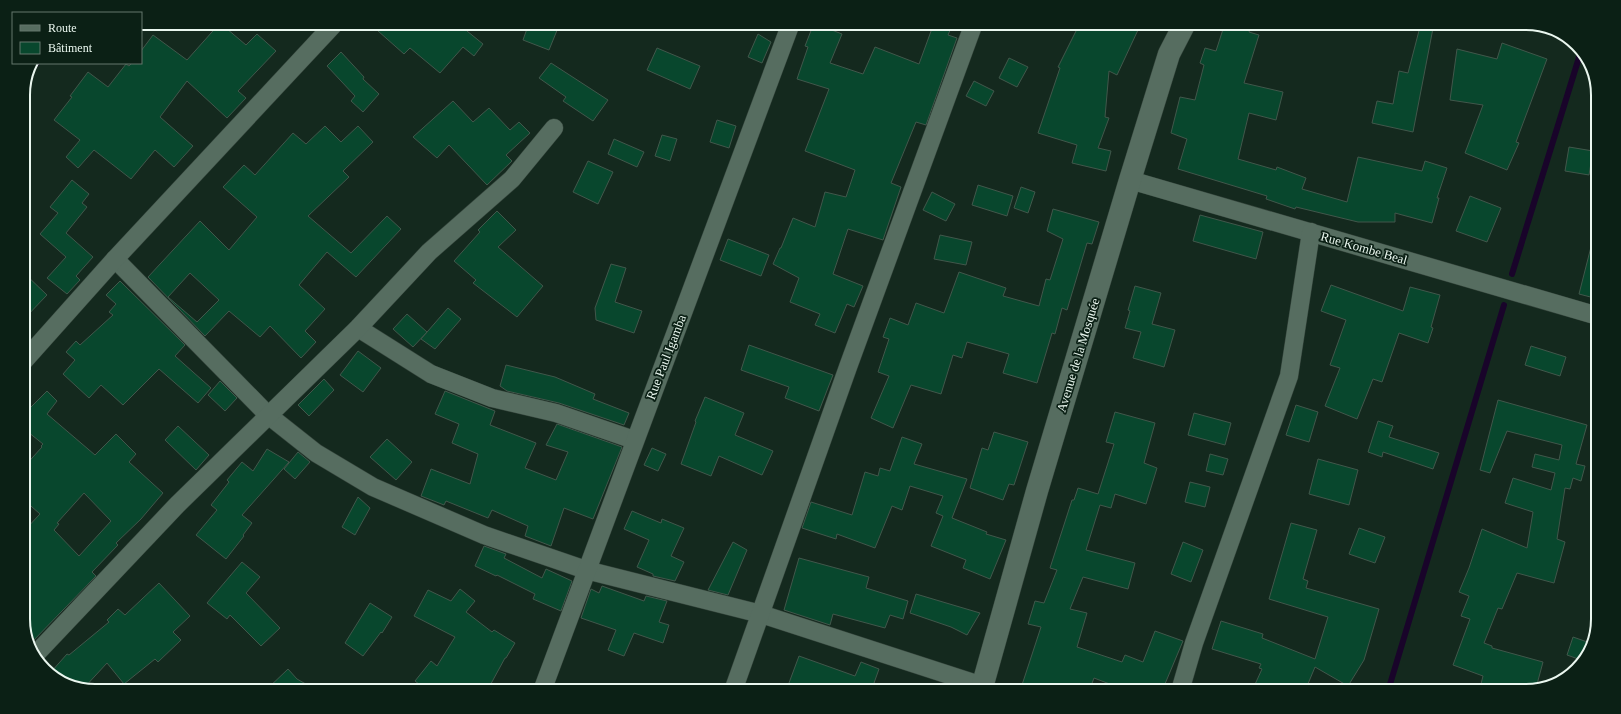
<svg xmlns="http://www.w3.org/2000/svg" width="1621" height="714" font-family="Georgia,serif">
<rect width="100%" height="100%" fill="#14291e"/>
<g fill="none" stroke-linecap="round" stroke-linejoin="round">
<g stroke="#19042a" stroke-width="6">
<path d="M34,66L37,63"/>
<path d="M1512,274L1581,51"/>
<path d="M1388,691L1504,305"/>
</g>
</g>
<g fill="#08472d" stroke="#41574b" fill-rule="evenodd">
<path d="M220,23L246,45L257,34L276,51L238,91L246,98L227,118L187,81L160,117L193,146L174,167L155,150L131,179L94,150L78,168L66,157L80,140L54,120L72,97L70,96L88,72L108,87L126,64L129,66L132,63H141V51L153,35L187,60Z"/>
<path d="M369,23H473L467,31L483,44L474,56L463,47L440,73L410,48L404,54Z"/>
<path d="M529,23H560L549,50L523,40Z"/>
<path d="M814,23L842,34L830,63L863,74L875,47L919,64L934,23H953L948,35L957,38L926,125L916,122L891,183L901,187L883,240L848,229L833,274L863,286L854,307L847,304L835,333L815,325L820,314L790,302L799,278L773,264L780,248H781L793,218L815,227L825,192L846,197L855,170L805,151L829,89L797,79L808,47L805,46Z"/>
<path d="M1080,23H1125L1138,30L1117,75L1109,71L1105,117L1109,118L1098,148L1111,151L1106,171L1072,163L1077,145L1038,133L1060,68L1058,67Z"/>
<path d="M1225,23H1252L1249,32L1259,35L1244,83L1283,92L1276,120L1249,113L1238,159L1276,170L1277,167L1306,178L1302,189L1347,202L1358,157L1422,171L1425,161L1447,168L1437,198H1439L1432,223L1395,213V222H1358L1296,207L1295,209L1266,199L1267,196L1178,169L1187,139L1171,133L1180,97L1195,100L1204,65L1200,63L1205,48L1216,51Z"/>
<path d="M1421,23H1434L1413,132L1372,123L1377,101L1393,104L1399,71L1408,73Z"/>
<path d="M758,34L771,42L762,63L748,57Z"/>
<path d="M1502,43L1547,59L1516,142L1519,143L1507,170L1465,153L1483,105L1450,100L1457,49L1497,59Z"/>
<path d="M657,48L700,66L690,89L647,70Z"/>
<path d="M341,52L364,77L363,79L379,94L363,112L351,101L355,96L327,66Z"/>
<path d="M1009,58L1028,67L1017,87L999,78Z"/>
<path d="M551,63L608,100L593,121L563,101L566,97L539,78Z"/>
<path d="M974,81L994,91L986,106L966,96Z"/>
<path d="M453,101L473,122L489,108L510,130L519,122L530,133L506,155L512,161L487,185L449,145L437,158L413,137Z"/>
<path d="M717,120L736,126L729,148L710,142Z"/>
<path d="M325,126L341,142L358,126L373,142L343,171L349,177L308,216L351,253L387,216L401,229L356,277L327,252L299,285L325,309L305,331L316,342L301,358L270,326L260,337L229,311L205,336L148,277L200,221L229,250L257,217L223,187L244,165L255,175L293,133L306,144ZM190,273L219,300L197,322L168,297Z"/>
<path d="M662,135L677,139L670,161L655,156Z"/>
<path d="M614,139L644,152L637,167L608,154Z"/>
<path d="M1569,147L1593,151L1589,175L1565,171Z"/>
<path d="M588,161L613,172L598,204L573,192Z"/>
<path d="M72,180L89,194L82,203L87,207L66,233L93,257L76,276L80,280L67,294L47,278L66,257L40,234L58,213L50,207Z"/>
<path d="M978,185L1013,196L1007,216L972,205Z"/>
<path d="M1021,187L1035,192L1028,213L1014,208Z"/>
<path d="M932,192L955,204L946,221L923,210Z"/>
<path d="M1470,196L1501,208L1487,242L1456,231Z"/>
<path d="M1053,209L1099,222L1092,244L1087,243L1067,310L1062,308L1055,334L1052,333L1037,383L1003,373L1009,354L967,342L962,358L953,355L941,394L911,385L893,428L871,418L889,376L878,372L889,339L883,337L890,318L908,325L916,303L944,313L959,272L1006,288L1003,296L1039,306L1046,279L1050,280L1063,239L1047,231Z"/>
<path d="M497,211L516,230L498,247L543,286L517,317L473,283L476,280L454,261L480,232L478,230Z"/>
<path d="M1200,215L1263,232L1256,259L1193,241Z"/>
<path d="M940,235L972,242L966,265L934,259Z"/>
<path d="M728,239L769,255L761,276L720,260Z"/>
<path d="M1592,243H1598V299L1579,294Z"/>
<path d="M611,264L626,268L615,302L642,311L634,333L596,320L595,308Z"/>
<path d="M23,272L47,295L23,320Z"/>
<path d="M120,281L185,345L175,356L211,388L198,403L159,369L123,405L101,385L89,398L63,374L75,360L66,352L76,341L80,345L113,315L109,312L116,304L106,295Z"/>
<path d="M1331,285L1403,311L1410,287L1440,295L1431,327L1433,328L1428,343L1399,333L1382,382L1373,379L1357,419L1325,406L1340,368L1330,365L1346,320L1321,311Z"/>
<path d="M1135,286L1161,293L1152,324L1175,330L1164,367L1133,358L1141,332L1125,328L1130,311L1128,310Z"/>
<path d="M448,308L461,319L435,349L421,339Z"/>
<path d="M407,314L427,332L413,347L393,329Z"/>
<path d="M749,345L833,375L819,411L785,398L789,387L741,370Z"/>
<path d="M1531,346L1566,357L1560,376L1525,365Z"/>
<path d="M358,351L381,368L363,392L340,375Z"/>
<path d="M506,365L555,377L595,394L593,399L629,413L624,425L559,403L507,391L500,386Z"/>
<path d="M324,379L334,390L309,416L298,405Z"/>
<path d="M220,381L237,398L225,411L208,395Z"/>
<path d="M47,391L57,401L47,414L95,455L116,434L136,454L129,462L163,493L141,519L116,543L118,545L92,572L96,576L30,644L23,624V532L40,514L23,499V468L42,447L41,446L43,444L23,428V415ZM84,493L111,521L79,556L54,530L59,524L57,523Z"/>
<path d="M445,391L495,411L490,425L536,443L525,468L556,480L568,452L546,445L557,424L622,447L593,519L564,508L551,546L525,536L528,526L492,510L488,518L446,501L444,505L421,496L431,469L470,484L478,454L452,443L459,424L435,414Z"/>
<path d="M705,397L744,413L735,435L773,451L762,475L719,456L711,476L681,464L696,422L695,421Z"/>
<path d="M1498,400L1587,425L1576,464L1585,466L1581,481L1573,478L1570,489L1565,488L1557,539L1565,542L1554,583L1517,573L1502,609L1498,608L1484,643L1492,646V648L1543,662L1536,688L1526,691H1494L1480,688L1483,676L1453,665L1470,619L1461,616L1469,596L1459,592L1469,568L1482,529L1527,548L1533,512L1505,503L1513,478L1551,490L1555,473L1532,467L1535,454L1559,460L1562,445L1507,431L1490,473L1480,470Z"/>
<path d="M1296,405L1318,412L1309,442L1286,435Z"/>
<path d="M1115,412L1155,423L1144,463L1157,468L1146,504L1115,494L1111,508L1100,505L1086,550L1135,563L1128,589L1083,577L1070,609L1087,613L1077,647L1122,662L1125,655L1143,662L1155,631L1183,641L1162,691H1128L1094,678L1089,691H1020L1041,627L1028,624L1035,601L1044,603L1057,570L1050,568L1072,500H1074L1078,488L1098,494L1114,444L1106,442Z"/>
<path d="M1194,413L1231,423L1225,445L1188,435Z"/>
<path d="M1378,421L1393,426L1389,437L1439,453L1433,469L1383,452L1382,457L1368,452Z"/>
<path d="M178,426L209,455L196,470L165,440Z"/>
<path d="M994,432L1028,442L1014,485L1009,484L1003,500L970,488L982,448L988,450Z"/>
<path d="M902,437L922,444L914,464L967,479L952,518L987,532L986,534L1006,540L990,579L963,568L966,560L931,546L943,516L936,513L943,496L910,486L902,510L892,506L875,548L837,534L836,539L802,528L811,502L852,515L865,472L878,476L880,468L890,471Z"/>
<path d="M387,439L412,462L396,480L370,457Z"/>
<path d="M652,448L666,454L658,471L644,465Z"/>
<path d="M267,449L289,462L242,515L252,523L243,535L244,536L226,559L196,535L217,510L211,505L229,482L227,480L242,462L253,471Z"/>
<path d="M298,452L310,462L295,479L284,469Z"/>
<path d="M1210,454L1228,459L1223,475L1206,471Z"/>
<path d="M1318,459L1358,470L1349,505L1309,494Z"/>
<path d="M1190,482L1210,487L1205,507L1185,502Z"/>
<path d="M358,497L370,508L355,535L342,527Z"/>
<path d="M632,511L661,523L662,519L684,528L671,556L684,562L675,581L653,576V574L637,567L649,540L624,529Z"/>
<path d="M1291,523L1317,530L1303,579L1308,581L1306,588L1379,609L1364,660L1348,686L1315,667L1305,691H1252L1262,669L1259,668L1261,664L1212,649L1221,621L1263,634L1262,638L1315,659L1328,617L1269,599Z"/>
<path d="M1359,528L1385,537L1375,563L1349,554Z"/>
<path d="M733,542L747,550L728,595L708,590Z"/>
<path d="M1183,542L1203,550L1191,582L1171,574Z"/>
<path d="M484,546L506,554L504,558L542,578L546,569L572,581L561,611L533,599L535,594L497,575L496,576L475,566Z"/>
<path d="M799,558L869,577L866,588L908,601L903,619L890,615L885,628L833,614L830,625L784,610Z"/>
<path d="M242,562L260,577L246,593L280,628L261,646L230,615L227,619L207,603Z"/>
<path d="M159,583L190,616L173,632L181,640L158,662L155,659L124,684L107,663L83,689L67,685L51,672L67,654L69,655L109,622L107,620L118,609L125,615Z"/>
<path d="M602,586L644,601L646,596L667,601L659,622L669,625L663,643L634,633L624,656L608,650L616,630L581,618L591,589L599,593Z"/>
<path d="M460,589L475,601L466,612L492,632L494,630L515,643L506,658H505L487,691H428L415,681L431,661L437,666L455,637L414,616L428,590L451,601Z"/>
<path d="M916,594L980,613L967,635L951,627L910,613Z"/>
<path d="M370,603L392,617L382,633L381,632L363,656L345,643Z"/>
<path d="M1573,637L1593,644L1581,660L1567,655Z"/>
<path d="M799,656L855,676L861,662L879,669L874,683L890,689L889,691H786Z"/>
<path d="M288,669L297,679L318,691H265Z"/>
</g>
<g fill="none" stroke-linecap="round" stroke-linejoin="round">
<g stroke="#34443b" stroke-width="19">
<g id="minor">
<path d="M1130,180L1598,316"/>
<path d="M115,259L268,415L316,453L373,487L484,535L586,570L761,614L983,686"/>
<path d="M358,328L431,374L492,398L556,413L634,440"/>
<path d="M23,362L115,259L335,23"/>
<path d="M34,656L177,505L358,328L429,252L512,179L554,128"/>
<path d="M542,691L791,23"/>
<path d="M733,691L848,367L974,23"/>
<path d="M1180,691L1194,643L1289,376L1311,232"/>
</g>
</g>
<g stroke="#34443b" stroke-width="23">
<path id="tertiary" d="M981,691L1037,491L1130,180L1169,54L1185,23"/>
</g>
<use href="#minor" stroke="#566d60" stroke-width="18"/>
<use href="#tertiary" stroke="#566d60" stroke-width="22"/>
</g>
<g text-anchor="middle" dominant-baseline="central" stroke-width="3.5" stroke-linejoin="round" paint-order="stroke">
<g font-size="13" fill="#eaf7ef" stroke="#0b2015">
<text transform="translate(1364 248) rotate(16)">Rue Kombe Beal</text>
<text transform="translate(1078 355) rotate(-73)">Avenue de la Mosquée</text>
<text transform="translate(666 357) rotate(-69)">Rue Paul Igamba</text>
</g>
</g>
<path d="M0 0H1621V714H0ZM95 30H1526A65 65 0 0 1 1591 95V619A65 65 0 0 1 1526 684H95A65 65 0 0 1 30 619V95A65 65 0 0 1 95 30Z" fill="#0b2015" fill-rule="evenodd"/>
<path fill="none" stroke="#eaf7ef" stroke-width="2" d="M95 30H1526A65 65 0 0 1 1591 95V619A65 65 0 0 1 1526 684H95A65 65 0 0 1 30 619V95A65 65 0 0 1 95 30Z"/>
<rect x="12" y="12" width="130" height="52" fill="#0b2015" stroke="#64766c"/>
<rect x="20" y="25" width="20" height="6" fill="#566d60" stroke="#64766c"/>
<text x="48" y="32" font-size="12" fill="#eaf7ef">Route</text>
<rect x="20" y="42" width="20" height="12" fill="#08472d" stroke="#64766c"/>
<text x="48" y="52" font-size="12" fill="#eaf7ef">Bâtiment</text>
</svg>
